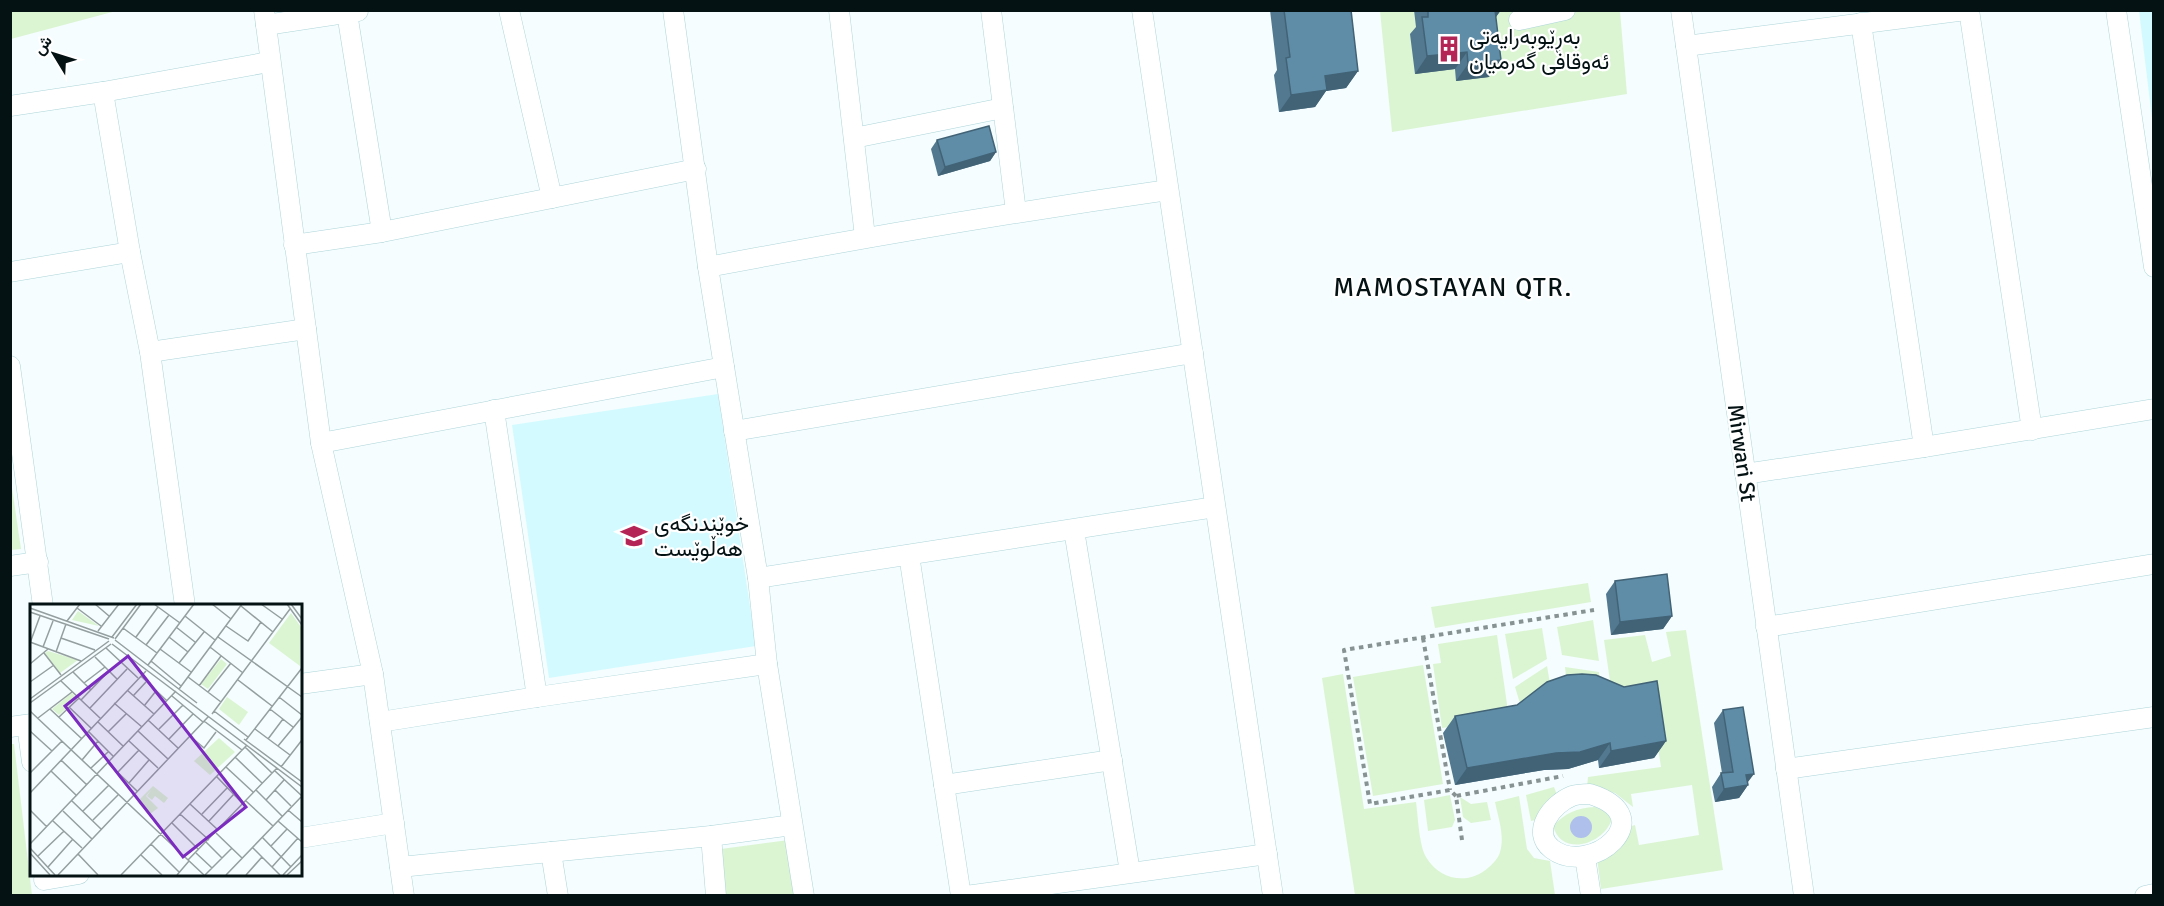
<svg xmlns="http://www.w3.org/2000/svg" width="2164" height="906" font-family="Signika,Vazirmatn,sans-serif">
<rect width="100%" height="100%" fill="#f5fdfe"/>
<g fill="#d3fbff">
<path d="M2139,11H2153V127Z"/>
<path d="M718,394L756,646L549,678L512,425Z"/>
</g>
<g fill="#dbf5d3">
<path d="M11,10H116V11L11,39Z"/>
<path d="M1380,11H1620L1627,94L1392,132Z"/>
<path d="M10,474L21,549L11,550H10Z"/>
<path d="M1588,583L1591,602L1435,628L1431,607Z"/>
<path d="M1593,620L1599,661L1562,655L1557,627Z"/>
<path d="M1542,628L1547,659L1513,679L1505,634Z"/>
<path d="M1686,630L1723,870L1601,889L1597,858L1625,828L1635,825L1639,845L1699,835L1692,785L1631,794L1633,807L1615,793L1587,787L1588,777L1661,767L1650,695L1613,701L1604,640L1645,635L1652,662L1671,656L1666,632Z"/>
<path d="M1497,635L1509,718L1442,728L1433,664L1441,663L1438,644Z"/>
<path d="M1423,665L1443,784L1373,796L1353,677Z"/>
<path d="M1547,666L1552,695L1523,713L1515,687Z"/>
<path d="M1565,667L1599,672L1600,701L1568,695Z"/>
<path d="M1343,674L1364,809L1416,802C1418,816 1419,845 1426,857C1439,880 1469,886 1489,867C1493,864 1499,857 1500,852C1505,836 1498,817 1495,802L1519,796L1527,849L1534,858L1550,861L1555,895H1355L1322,678Z"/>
<path d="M11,744H14L32,895H11Z"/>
<path d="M1554,787L1557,795L1536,820L1531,821L1526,795Z"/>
<path d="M1450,795L1455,820L1452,827L1428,831L1424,800Z"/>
<path d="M1460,797L1471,804L1487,802L1491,820L1471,823L1463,817Z"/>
<path d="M1595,807L1606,812L1612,819C1604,844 1562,858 1553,826C1565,813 1577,808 1595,807Z"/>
<path d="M789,840L795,895H726L721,849Z"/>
</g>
<circle fill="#afc0ec" cx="1581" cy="827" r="11"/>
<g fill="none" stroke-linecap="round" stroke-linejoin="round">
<g stroke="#add5d9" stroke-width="21">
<g id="minor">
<path d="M264,10L321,443L373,674L404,896"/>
<path d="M509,10L552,198"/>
<path d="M673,10L708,267L758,578L767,664L804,896"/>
<path d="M839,10L865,237"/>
<path d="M991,10L1016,212"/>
<path d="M1142,10L1273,896"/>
<path d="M1681,10L1804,896"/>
<path d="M1969,10L2032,430"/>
<path d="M2116,10L2154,267"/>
<path d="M347,13L382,232"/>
<path d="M1519,20L1565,10"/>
<path d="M1861,23L1924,447"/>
<path d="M266,25L358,11"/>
<path d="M1686,46L1966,10"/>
<path d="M103,92L130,252L150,352L185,606"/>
<path d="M10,106L103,92L269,62"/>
<path d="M854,138L1003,108"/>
<path d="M294,245L382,232L696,169"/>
<path d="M708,267C861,238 1014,212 1168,190"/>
<path d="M10,272L130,252"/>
<path d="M150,352L306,329"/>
<path d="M10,366L43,606"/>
<path d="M494,410L537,697"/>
<path d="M734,431L1193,353"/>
<path d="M321,443L724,367"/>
<path d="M1745,474L1924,447L2154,409"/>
<path d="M1074,530L1130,872"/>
<path d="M909,555L961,896"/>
<path d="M10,566L38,562"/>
<path d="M758,578L1215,507"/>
<path d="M1766,627L2154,564"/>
<path d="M300,684L373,674"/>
<path d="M380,722L537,697L767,664"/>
<path d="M27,725L32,762"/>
<path d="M10,727L32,724"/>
<path d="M1786,769L2154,717"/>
<path d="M944,785L1112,760"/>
<path d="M1590,794C1664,817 1590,878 1552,849C1530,832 1552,804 1572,796C1578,794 1584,794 1590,794Z"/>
<path d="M711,836L716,896"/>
<path d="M300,838L394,823"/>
<path d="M551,852L558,896"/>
<path d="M1585,857L1591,896"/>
<path d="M400,867L711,836L792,825"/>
<path d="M44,880L79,874"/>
<path d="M966,896L1267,854"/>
<path d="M2145,896L2154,894"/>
</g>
</g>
<g stroke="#879293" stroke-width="4" stroke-dasharray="4.5 4.5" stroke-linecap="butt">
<path d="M1423,638L1450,790"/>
<path d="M1456,796L1450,790L1370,804L1344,650L1594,610"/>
<path d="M1462,840L1456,796L1563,776"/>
</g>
<use href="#minor" stroke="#fff" stroke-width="20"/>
</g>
<g fill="#527990">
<path d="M1270,10H1351L1358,71L1346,88L1326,91L1315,107L1279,112L1274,75L1277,70Z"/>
<path d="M1414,10H1501L1496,17L1489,77L1456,81L1455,69L1415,74L1410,34L1416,27Z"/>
<path d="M937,140L996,152L990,161L938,176L931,149Z"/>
<path d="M1615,581L1672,616L1663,629L1611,635L1606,594Z"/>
<path d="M1723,710L1748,785L1739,798L1715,802L1712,787L1721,773H1722L1714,723Z"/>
<path d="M1455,716L1666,741L1654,758L1599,768L1598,760L1568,769L1544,770L1455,785L1443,733Z"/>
</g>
<g fill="#426376">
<path d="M1495,10H1501L1489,26Z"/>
<path d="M1467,52L1455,69L1415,74L1427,56Z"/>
<path d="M1501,60L1489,77L1456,81L1468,64Z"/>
<path d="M1358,71L1346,88L1326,91L1315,107L1279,112L1291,95L1325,76Z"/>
<path d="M996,152L990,161L938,176L945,167Z"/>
<path d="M1672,616L1663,629L1611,635L1620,622Z"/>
<path d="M1666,741L1654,758L1599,768L1611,751Z"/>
<path d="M1610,743L1598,760L1568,769L1544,770L1455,785L1467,768Z"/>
<path d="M1754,774L1745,786L1748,785L1739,798L1715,802L1724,789L1746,775Z"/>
</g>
<g fill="#5f8da8" stroke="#426376" stroke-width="1.5">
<path d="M1284,10H1351L1358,71L1325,76L1327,90L1291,95L1286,58L1290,57Z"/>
<path d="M1428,10H1495L1501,60L1468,64L1467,52L1427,56L1422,17H1428Z"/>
<path d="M989,126L996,152L945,167L937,140Z"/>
<path d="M1667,574L1672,616L1620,622L1615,581Z"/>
<path d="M1582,674L1596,675L1624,687L1657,681L1666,741L1611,751L1610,743L1580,752L1556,753L1467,768L1455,716L1517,705L1547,682L1567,675Z"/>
<path d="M1743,707L1754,774L1746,775L1748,785L1724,789L1721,773L1733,772L1723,710Z"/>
</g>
<defs>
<g id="building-bare" transform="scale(2.07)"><path d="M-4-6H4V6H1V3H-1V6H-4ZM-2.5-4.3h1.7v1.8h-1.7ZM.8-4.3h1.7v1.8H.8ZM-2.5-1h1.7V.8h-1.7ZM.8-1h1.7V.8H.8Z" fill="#b42556" stroke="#fff" stroke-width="2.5" paint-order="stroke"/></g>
<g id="school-bare" transform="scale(2.07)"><path d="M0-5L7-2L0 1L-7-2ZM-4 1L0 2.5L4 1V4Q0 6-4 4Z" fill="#b42556" stroke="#fff" stroke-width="2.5" paint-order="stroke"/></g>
</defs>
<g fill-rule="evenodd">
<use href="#building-bare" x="1449" y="49"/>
<use href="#school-bare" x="634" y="536"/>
</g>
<g text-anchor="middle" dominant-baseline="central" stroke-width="4.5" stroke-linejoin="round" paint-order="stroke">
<g font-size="22" fill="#041214" stroke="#fff" text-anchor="start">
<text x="1469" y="36">بەڕێوبەرایەتی<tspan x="1469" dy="25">ئەوقافی گەرمیان</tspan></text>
<text x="654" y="523">خوێندنگەی<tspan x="654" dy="25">هەڵوێست</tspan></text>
</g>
<g font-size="22" fill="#041214" stroke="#fff">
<text transform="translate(1742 453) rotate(82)">Mirwari St</text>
</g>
<g font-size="26" letter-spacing="1.5" fill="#041214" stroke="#fff">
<text x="1453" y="288">MAMOSTAYAN QTR.</text>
</g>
</g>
<g transform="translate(30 604)">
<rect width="272" height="272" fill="#f5fdfe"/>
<path d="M48,7L69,22L42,16ZM261,9L271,23L270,62L239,39ZM18,47L48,56L30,69L15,49ZM191,55L197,60L178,85L171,80ZM42,89L47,94L29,111L22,105ZM197,93L218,108L209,121L189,105ZM189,134L205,148L180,171L164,157ZM123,182L138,194L134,199L125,192L122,196L117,192L121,186L116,192L128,204L120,210L107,198Z" fill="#dbf5d3"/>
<path fill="none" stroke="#959fa0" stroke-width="1.5" d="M65,0L79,12M124,0L150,19M182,0L201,15M231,0L252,15M257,0L272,21M261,0L272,15M211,2L243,28M0,4L84,34M47,4L71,22M0,8L79,35M155,12L185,36M37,17L50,0M196,22L218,37L231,18M146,23L165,38M93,24L127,49M68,27L89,0M82,33L107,0M106,33L128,3M139,33L158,48M188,33L272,93M31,34L65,46M85,35L111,0M85,36L167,99M0,38L51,57M0,39L10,12M82,40L272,183M116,41L139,11M13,43L23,17M180,43L213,69M76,44L108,74M130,45L161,68M26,48L36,20M14,49L31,71M65,53L87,75M121,57L151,82M149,59L174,28M0,60L18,45M118,61L164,0M43,68L61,86M111,72L137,97M158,73L191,98M208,76L242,102M31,77L71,115M0,78L24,61M54,79L75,63M169,82L191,52M149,85L212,0M97,86L124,110M178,88L201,59M103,92L116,78M142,92L173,118M249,93L272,111M0,95L79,37M51,96L79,67M0,99L81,40M84,99L112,123M114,102L126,87M39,103L62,125M60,104L97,65M20,105L52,135M240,105L263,123M0,107L174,271M184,107L218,133M182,110L260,5M29,113L49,94M8,114L42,88M118,116L148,144M174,117L212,146M68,118L93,142M129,125L153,101M225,125L260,151M0,127L22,147M108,127L138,155M59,128L83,152M78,128L96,110M160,132L174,144L186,128M139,135L163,110M214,135L272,178M238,135L253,115M216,136L272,64M99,137L128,164M248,142L272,113M215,143L242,169M205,153L232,179M31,156L57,181M52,156L68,137M78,159L107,187M196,163L223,188M251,163L272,136M61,164L78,148M21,167L47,192M245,167L272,192M88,168L109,146M0,169L32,137M187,173L213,200M99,179L119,156M226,186L252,212M245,186L261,202M0,189L116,67M236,196L254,176M42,197L71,225M216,197L243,222M160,200L188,226M0,206L17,223M258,206L272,218M33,207L62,235M53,207L79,181M150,210L179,236M172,210L198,183M63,216L88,191M23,217L52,244M179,217L204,190M248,217L272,238M142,219L168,245M186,229L212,254M232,233L261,263M176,238L192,254M0,240L146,87M121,240L149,268M241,242L257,225M222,243L250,271M0,244L25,271M0,249L20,271M166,249L182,264M48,250L68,271M111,251L132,271M8,252L34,227M158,256L247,164M18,263L43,235M242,263L268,234M28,271L178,113M91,271L217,141M147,271L159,257M175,271L202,244M196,271L272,192M216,271L232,253M253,271L272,251M257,271L272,257"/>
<path fill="#7b2cbf" fill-opacity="0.15" stroke="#7b2cbf" stroke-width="3" d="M98,52L216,203L153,253L35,102Z"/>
<rect width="272" height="272" fill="none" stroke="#041214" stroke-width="3"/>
</g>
<rect width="2164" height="906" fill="none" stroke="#041214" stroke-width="24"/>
<g transform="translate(54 54) rotate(308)" stroke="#ffffff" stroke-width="4.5" paint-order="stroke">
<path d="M0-4.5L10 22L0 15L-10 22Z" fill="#041214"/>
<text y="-9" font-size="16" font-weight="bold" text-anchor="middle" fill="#041214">ش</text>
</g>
</svg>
